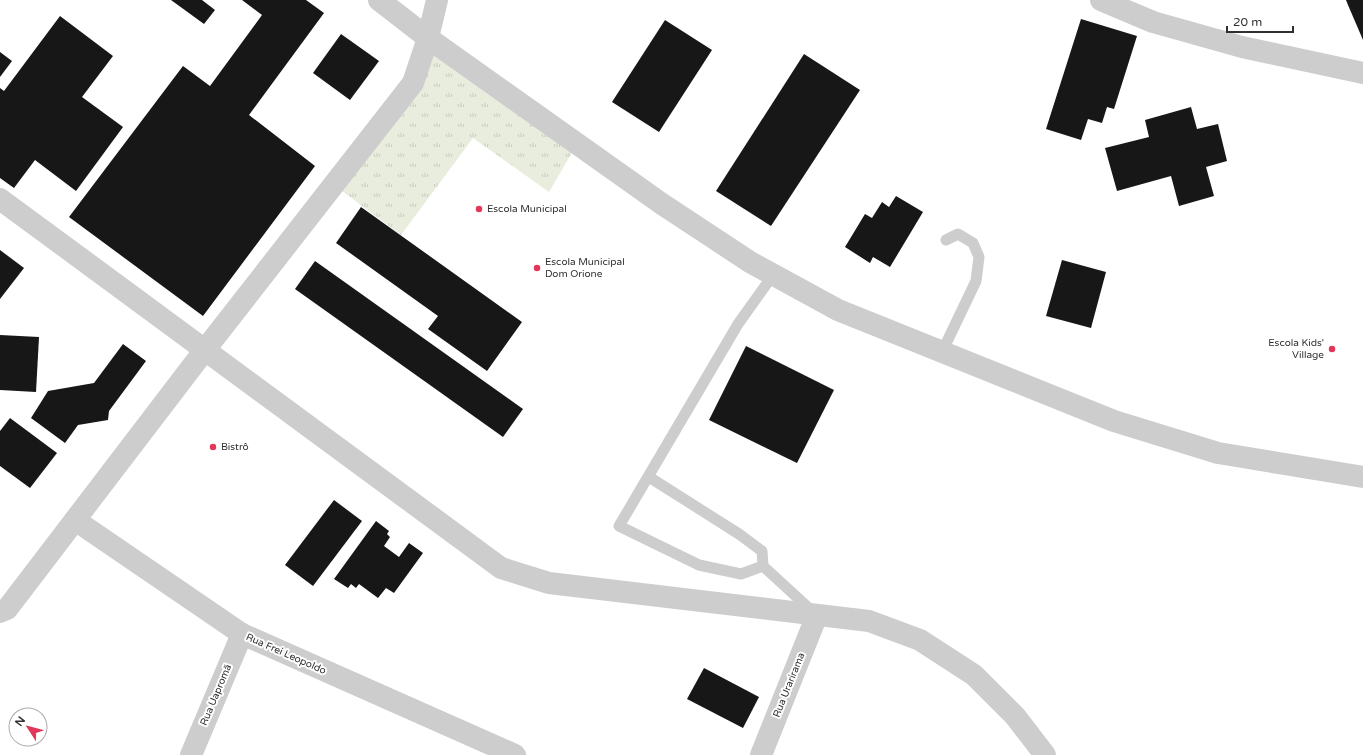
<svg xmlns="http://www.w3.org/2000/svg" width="1363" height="755" font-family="'Varela Round',sans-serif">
<defs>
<pattern id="park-tufts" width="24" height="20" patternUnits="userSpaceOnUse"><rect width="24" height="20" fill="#e8edde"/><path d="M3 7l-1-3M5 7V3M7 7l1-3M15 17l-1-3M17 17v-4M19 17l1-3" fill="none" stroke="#c7ccbf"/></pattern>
</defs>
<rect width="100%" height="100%" fill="#fff"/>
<path fill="url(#park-tufts)" d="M432,42L573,151L549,192L473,138L401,235L342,191Z"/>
<g fill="#171717">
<path d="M171,0H202L215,10L204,24Z"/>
<path d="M242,0H306L324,13L249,115L315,166L203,316L69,217L183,66L210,86L262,15Z"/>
<path d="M1346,0H1363V40L1348,5Z"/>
<path d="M60,16L113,56L82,97L123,127L76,191L35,160L14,188L0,178V88L4,91Z"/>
<path d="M1081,19L1137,36L1114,109L1107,107L1102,123L1088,119L1081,140L1046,129Z"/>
<path d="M665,20L712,50L659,132L612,102Z"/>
<path d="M341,34L379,61L350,100L313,73Z"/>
<path d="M0,52L12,61L0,77Z"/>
<path d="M804,54L860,90L771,226L716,191Z"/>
<path d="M1191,107L1197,129L1218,124L1227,161L1206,167L1214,196L1179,206L1171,176L1117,191L1105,148L1149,137L1145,120Z"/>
<path d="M896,196L923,212L890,267L873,257L870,263L845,247L865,214L872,218L882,202L889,207Z"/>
<path d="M361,207L522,322L487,371L428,329L438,316L336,243Z"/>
<path d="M0,250L24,268L0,299Z"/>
<path d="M1062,260L1106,272L1091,328L1046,316Z"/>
<path d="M315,261L523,409L503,437L295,289Z"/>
<path d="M0,335L39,337L36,392L0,390Z"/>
<path d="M123,344L146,361L109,411L108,420L78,425L65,443L31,418L48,391L94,383Z"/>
<path d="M746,346L834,390L797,463L709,420Z"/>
<path d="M10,418L57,453L30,488L0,466V431Z"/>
<path d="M334,500L362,521L313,586L285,565Z"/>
<path d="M376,521L389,531L387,534L390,537L384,546L399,557L409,543L423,553L394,593L386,588L378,598L359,584L356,588L351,584L348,588L334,579Z"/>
<path d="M704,668L759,697L743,728L687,699Z"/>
</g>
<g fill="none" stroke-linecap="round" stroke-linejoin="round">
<g stroke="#cdcdcd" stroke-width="11">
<path d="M942,352L976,281L979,257L973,243L958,234L946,240"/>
<path d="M649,477L739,534L762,551L763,566L812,611"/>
<path d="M763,566L741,574L699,565L619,526L738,324L773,275"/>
</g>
<g stroke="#cdcdcd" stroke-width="22">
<path d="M379,0L428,38L662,204L750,262L838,310L1114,421L1218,453L1363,477"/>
<path d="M1101,0L1153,22L1242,47L1363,73"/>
<path d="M0,199L501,568L549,583L869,621L920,640L974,675L1015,716L1045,755"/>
<path d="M75,520L242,634L515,755"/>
<path d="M0,612L7,609L204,351L413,83L428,38L437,0"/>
<path d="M191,755L242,634"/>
<path d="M761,755L817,615"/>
</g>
</g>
<g fill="#e23758" stroke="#fff" stroke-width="1.5">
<circle cx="479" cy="209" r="4"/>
<circle cx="537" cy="268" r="4"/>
<circle cx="1332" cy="349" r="4"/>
<circle cx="213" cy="447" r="4"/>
</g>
<g text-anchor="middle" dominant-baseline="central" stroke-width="4" stroke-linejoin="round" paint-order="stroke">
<g font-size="10" fill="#303030" stroke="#fff" text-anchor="start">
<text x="487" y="209">Escola Municipal</text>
<text x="545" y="262">Escola Municipal<tspan x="545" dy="12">Dom Orione</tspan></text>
<text x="1324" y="343" text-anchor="end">Escola Kids'<tspan x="1324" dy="12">Village</tspan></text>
<text x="221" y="447">Bistrô</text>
</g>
<g font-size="10" fill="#303030" stroke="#fff">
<text transform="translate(286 654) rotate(24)">Rua Frei Leopoldo</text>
<text transform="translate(789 685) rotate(-68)">Rua Urarirama</text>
<text transform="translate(216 695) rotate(-67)">Rua Uapromã</text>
</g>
</g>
<g transform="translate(28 727) rotate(306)"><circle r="19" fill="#ffffff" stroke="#acacac"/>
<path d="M0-3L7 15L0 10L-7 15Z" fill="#e23758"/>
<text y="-6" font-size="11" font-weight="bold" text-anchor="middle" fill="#303030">N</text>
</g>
<path d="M1227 26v6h66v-6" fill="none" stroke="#303030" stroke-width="2"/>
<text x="1233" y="26" font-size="12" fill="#303030" stroke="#ffffff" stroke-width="3" paint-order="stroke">20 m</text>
</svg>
